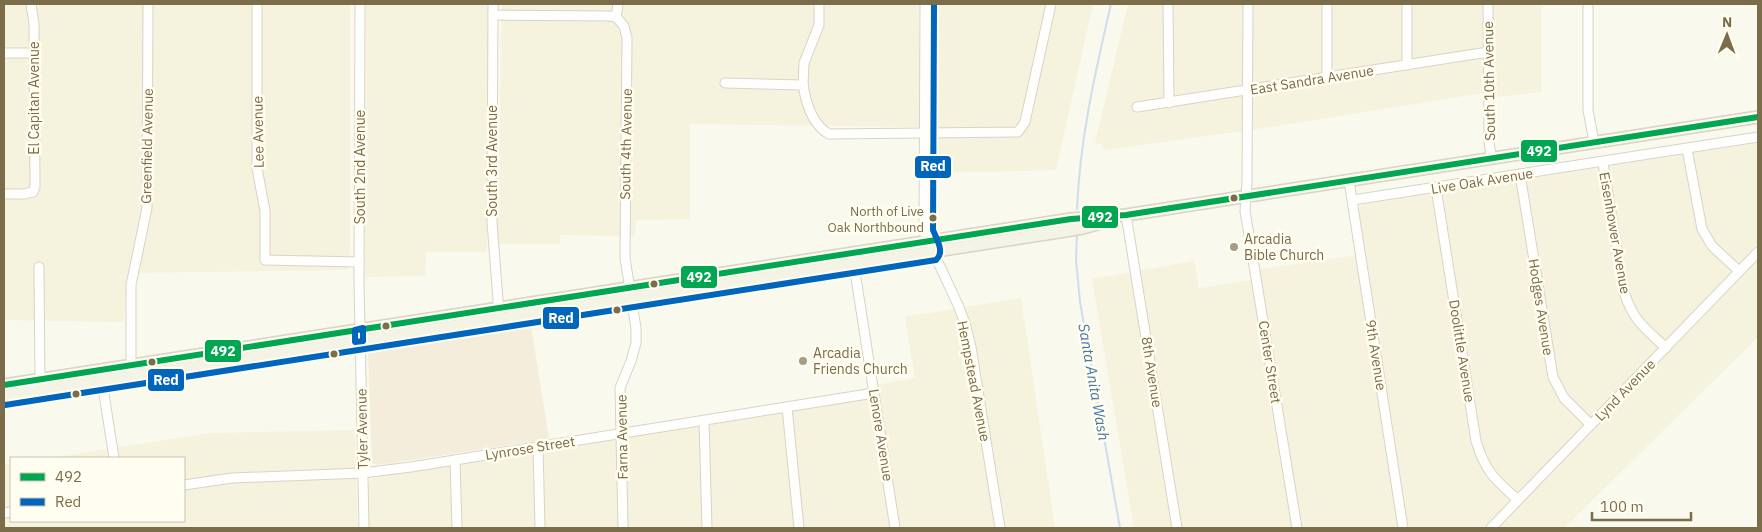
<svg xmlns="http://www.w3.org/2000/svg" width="1762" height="532" font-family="'IBM Plex Sans',sans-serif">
<rect width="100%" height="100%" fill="#f9f9ed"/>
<g fill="#f5f2dd">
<path d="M4,4H350V245L348,270L127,273L124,322L4,320Z"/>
<path d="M366,4H489L487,252H426L425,276L365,277Z"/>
<path d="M502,4H919L920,127L690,124V219L636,220L635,236L560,235V244H497Z"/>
<path d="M929,4H1093L1056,170L929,173Z"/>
<path d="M1128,4H1541V92L1495,97V91L1263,128L1105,150L1101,144L1095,143Z"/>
<path d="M1758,143V337L1564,528H1134L1092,279L1194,261L1199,288L1251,280L1250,271L1365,254L1359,209L1363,204Z"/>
<path d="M1021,298L1055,528H369L368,485L370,481L377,477L877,395L875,385L915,378L905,317Z"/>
<path d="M355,430L358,528H4V465L11,464V521H184V458H50L211,433Z"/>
</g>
<path fill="#f4eddb" d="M530,319L549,439L378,465L372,463L368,352L371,346L374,344Z"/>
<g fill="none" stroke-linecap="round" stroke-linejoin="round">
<g stroke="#cedeea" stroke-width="2">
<path d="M1077,209C1080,137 1095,74 1111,4"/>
<path d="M1077,235L1076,260L1080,302L1120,528"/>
</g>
<g stroke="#d7d4c8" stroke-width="11">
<g id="minor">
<path d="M257,4V168L265,211V260L359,262"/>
<path d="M360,4L359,281L364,528"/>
<path d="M493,4L492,222L499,313"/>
<path d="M618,4L616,17L624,26L627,38L625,258L636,328V343L631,361L620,388L623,528"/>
<path d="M925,4L924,232L958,305L965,323L971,347L1000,528"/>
<path d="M1168,4L1169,103"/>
<path d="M1248,4L1247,182L1245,211L1297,528"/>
<path d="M1488,4L1489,141L1491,158"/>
<path d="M1588,4V110L1594,142"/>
<path d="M493,15L609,16L616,17"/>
<path d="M4,53H34"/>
<path d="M1407,65V4"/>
<path d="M1327,77V4"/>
<path d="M725,83L803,85C806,103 812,125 829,134L1018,132L1025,122L1051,4"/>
<path d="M803,85L804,63L819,25V4"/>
<path d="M1137,107L1488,52"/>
<path d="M1687,149L1702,229L1712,246L1739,271"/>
<path d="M1603,163L1624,292C1634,322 1644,327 1666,348"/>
<path d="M1520,174L1553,377L1564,398L1591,425"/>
<path d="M1349,181L1403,528"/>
<path d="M1436,188L1476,441C1485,471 1495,480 1518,500"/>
<path d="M4,194H24L33,192L35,187L34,24L31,4"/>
<path d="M1353,200L1758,137"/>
<path d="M1126,215L1177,528"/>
<path d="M853,259L895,528"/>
<path d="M39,267L40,384"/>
<path d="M131,372V285L147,208L148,4"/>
<path d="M101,375L114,458"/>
<path d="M787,407L799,528"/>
<path d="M704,421L707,528"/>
<path d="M538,447L540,528"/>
<path d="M455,460L457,528"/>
<path d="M184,485L232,478L363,473L411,467L874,393"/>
<path d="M4,513L11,512"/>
<path d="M1491,528L1758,252"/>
</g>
</g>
<g stroke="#d8d4c7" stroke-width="14">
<g id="major">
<path d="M4,385L1071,219L1126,215L1758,117"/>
<path d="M4,396L1059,232L1083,228L1108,221"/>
</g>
</g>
<use href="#minor" stroke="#fefefc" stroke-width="9"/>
<use href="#major" stroke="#f3f3e6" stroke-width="11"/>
<g stroke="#fffef0" stroke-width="10">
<path id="bus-1" d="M4,385L1071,219L1126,215L1758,117"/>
</g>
<g stroke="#fffef0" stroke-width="10">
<g id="bus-2">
<path d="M363,328V341L355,342V330Z"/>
<path d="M5,405L936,260C945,252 937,240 933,230L934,4"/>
</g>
</g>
<use href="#bus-1" stroke="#00a651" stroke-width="6"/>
<use href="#bus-2" stroke="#0065bd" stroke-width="6"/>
</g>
<g fill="#7b6c4a" stroke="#fffef0" stroke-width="2">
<circle cx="1234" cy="198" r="4.5"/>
<circle cx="933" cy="218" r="4.5"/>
<circle cx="654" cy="284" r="4.5"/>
<circle cx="617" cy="310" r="4.5"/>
<circle cx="386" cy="326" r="4.5"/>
<circle cx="334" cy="354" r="4.5"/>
<circle cx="152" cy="362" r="4.5"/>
<circle cx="76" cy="394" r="4.5"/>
</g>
<g fill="#a79d83" stroke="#fffef0" stroke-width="2">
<circle cx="1234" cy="247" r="5"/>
<circle cx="803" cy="361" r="5"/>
</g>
<g text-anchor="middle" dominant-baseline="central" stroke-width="5" stroke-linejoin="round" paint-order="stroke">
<g font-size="13" fill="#7b6c4a" stroke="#fffef0" text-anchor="end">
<text x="924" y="211">North of Live<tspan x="924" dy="16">Oak Northbound</tspan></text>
</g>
<g font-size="14" fill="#7b6c4a" stroke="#fffef0">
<text transform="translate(1312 80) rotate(-9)">East Sandra Avenue</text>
<text transform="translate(1489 81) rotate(-91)">South 10th Avenue</text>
<text transform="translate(34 98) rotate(-90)">El Capitan Avenue</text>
<text transform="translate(258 132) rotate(-91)">Lee Avenue</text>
<text transform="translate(626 144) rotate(-89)">South 4th Avenue</text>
<text transform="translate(147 146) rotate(-89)">Greenfield Avenue</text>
<text transform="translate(492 161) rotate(-90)">South 3rd Avenue</text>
<text transform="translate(360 167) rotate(-90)">South 2nd Avenue</text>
<text transform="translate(1482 181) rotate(-9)">Live Oak Avenue</text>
<text transform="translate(1615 233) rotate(80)">Eisenhower Avenue</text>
<text transform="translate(1541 307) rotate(81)">Hodges Avenue</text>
<text transform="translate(1462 351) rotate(81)">Doolittle Avenue</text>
<text transform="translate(1376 355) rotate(81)">9th Avenue</text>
<text transform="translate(1270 362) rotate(81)">Center Street</text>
<text transform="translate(1152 372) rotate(81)">8th Avenue</text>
<text transform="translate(974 381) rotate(79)">Hempstead Avenue</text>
<text transform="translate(1625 390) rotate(-46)">Lynd Avenue</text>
<text transform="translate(362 429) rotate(-91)">Tyler Avenue</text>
<text transform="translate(881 435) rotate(81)">Lenore Avenue</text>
<text transform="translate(622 437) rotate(-91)">Farna Avenue</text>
<text transform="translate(530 448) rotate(-9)">Lynrose Street</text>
</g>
<g font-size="14" fill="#7b6c4a" stroke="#fffef0" text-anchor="start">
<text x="1244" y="239">Arcadia<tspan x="1244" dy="16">Bible Church</tspan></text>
<text x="813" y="353">Arcadia<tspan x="813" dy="16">Friends Church</tspan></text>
</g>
<g font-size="15" font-style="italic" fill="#4a77a5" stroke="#fffef0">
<text transform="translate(1094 382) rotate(80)">Santa Anita Wash</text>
</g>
</g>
<g stroke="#fffef0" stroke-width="2">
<rect x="1520" y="139" width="38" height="24" rx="5" fill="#00a651"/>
<rect x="914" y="155" width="38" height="24" rx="5" fill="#0065bd"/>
<rect x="1081" y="205" width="38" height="24" rx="5" fill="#00a651"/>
<rect x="680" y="265" width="38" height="24" rx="5" fill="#00a651"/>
<rect x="542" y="306" width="38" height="24" rx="5" fill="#0065bd"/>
<rect x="204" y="339" width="38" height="24" rx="5" fill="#00a651"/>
<rect x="147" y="368" width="38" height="24" rx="5" fill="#0065bd"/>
</g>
<g font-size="14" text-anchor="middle" font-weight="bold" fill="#fff">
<text x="1539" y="156">492</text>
<text x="933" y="171">Red</text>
<text x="1100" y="222">492</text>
<text x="699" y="282">492</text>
<text x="561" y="323">Red</text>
<text x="223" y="356">492</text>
<text x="166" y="385">Red</text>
</g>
<rect width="1762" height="532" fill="none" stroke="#7b6c4a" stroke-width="10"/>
<rect x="10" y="457" width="175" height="65" fill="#fffef0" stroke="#cac4ae"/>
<rect x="20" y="473" width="25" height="8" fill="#00a651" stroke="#cac4ae"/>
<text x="55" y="482" font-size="15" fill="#7b6c4a">492</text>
<rect x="20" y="498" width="25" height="8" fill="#0065bd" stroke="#cac4ae"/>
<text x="55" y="507" font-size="15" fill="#7b6c4a">Red</text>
<g transform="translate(1727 35) rotate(1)" stroke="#fffef0" stroke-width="4" paint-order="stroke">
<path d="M0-4L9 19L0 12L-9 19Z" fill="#7b6c4a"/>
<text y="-8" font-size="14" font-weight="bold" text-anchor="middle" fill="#7b6c4a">N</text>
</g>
<path d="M1592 512v8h99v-8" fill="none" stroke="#7b6c4a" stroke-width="2.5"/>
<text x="1600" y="512" font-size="15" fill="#7b6c4a" stroke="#fffef0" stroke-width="4" paint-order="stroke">100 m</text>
</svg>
